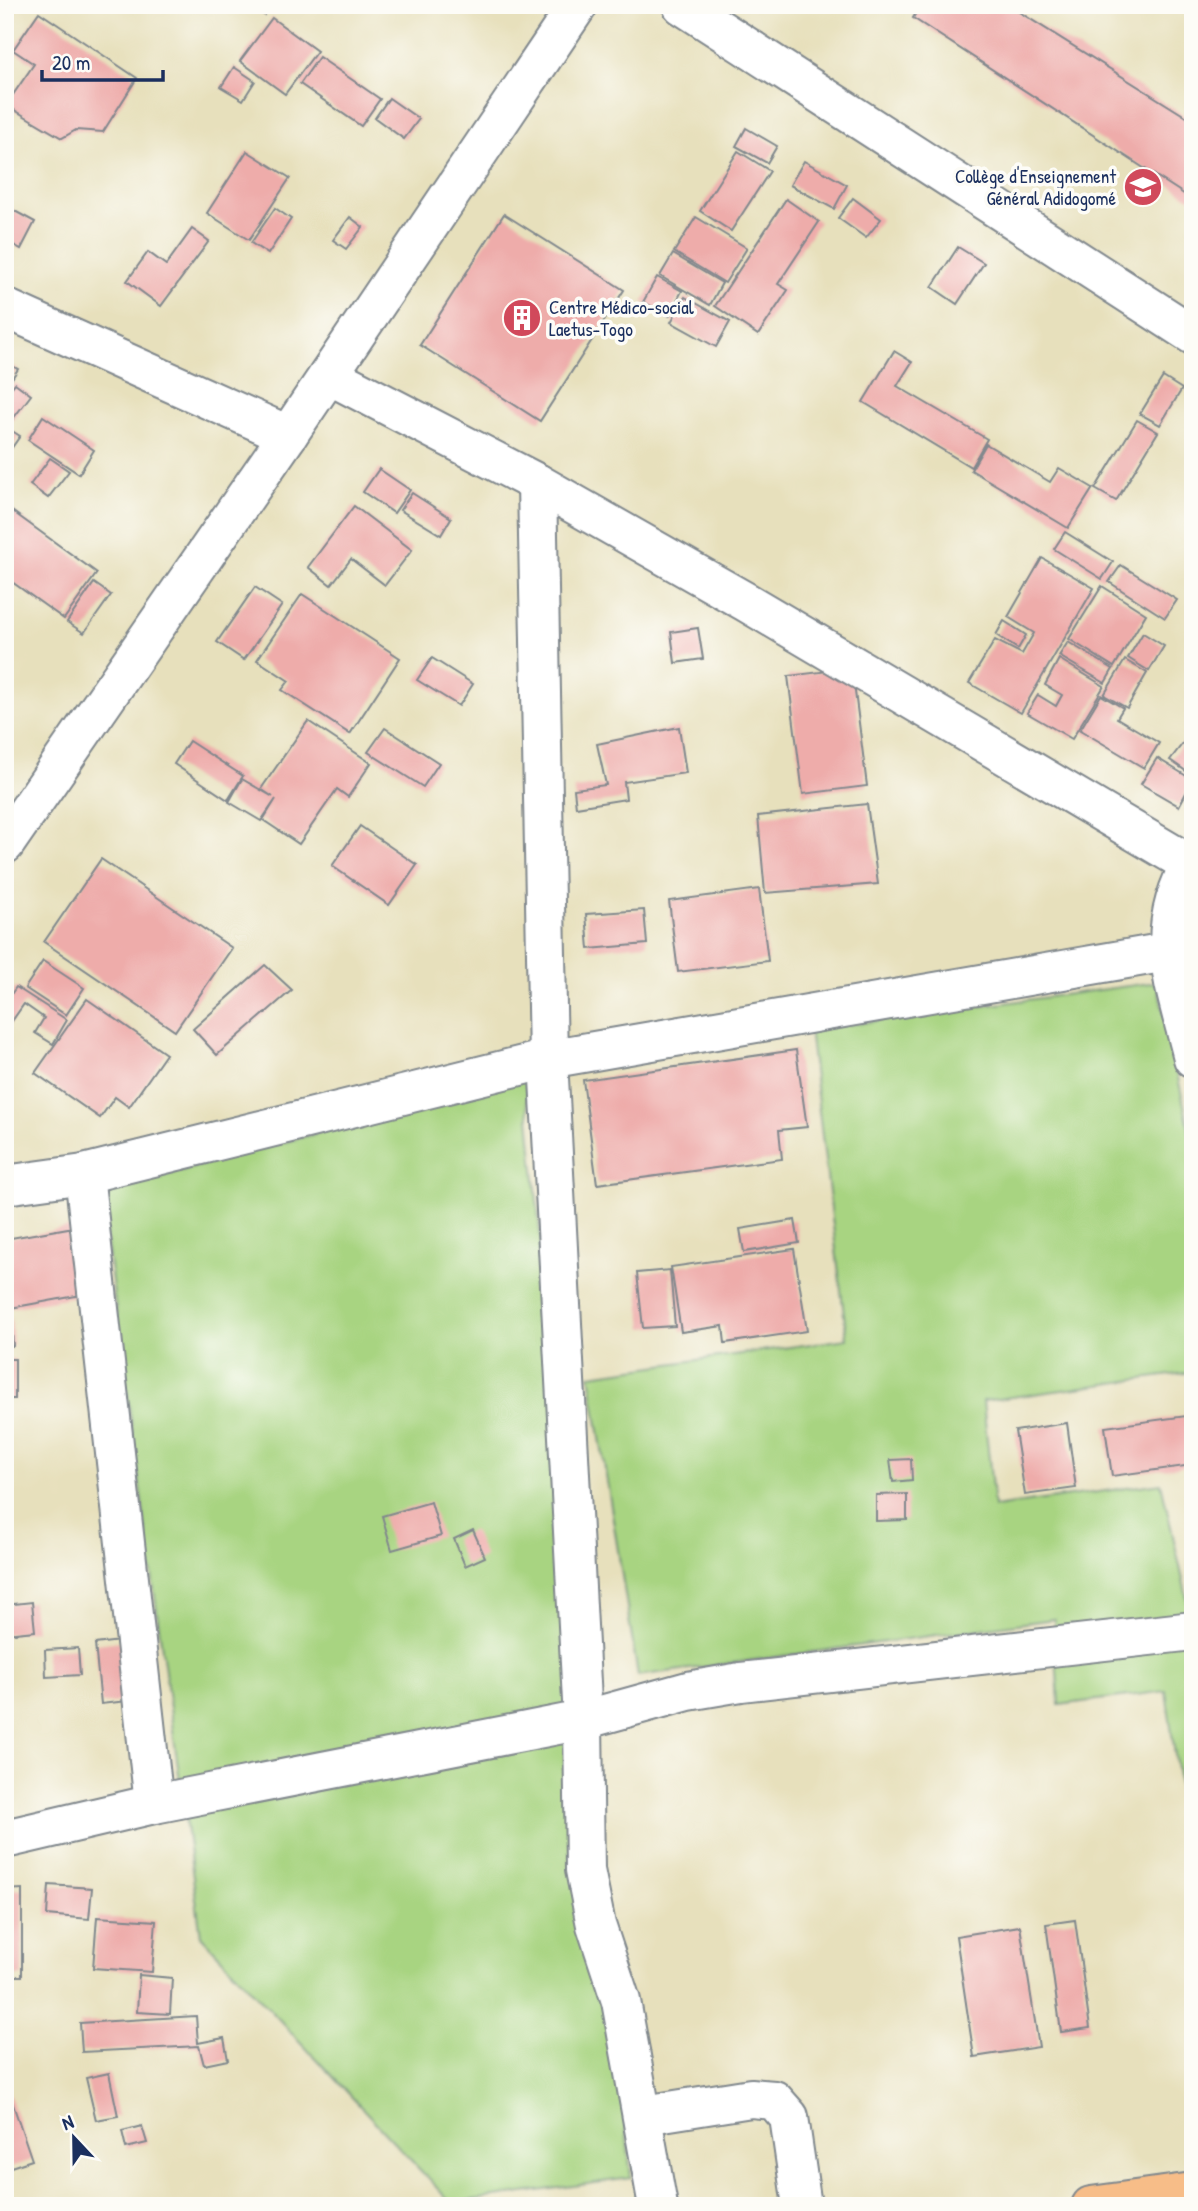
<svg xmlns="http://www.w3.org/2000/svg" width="1198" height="2211" font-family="'Patrick Hand',sans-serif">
<rect width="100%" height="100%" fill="#fdfcf7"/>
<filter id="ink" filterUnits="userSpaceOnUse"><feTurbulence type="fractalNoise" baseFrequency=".0143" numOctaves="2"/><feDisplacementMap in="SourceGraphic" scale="14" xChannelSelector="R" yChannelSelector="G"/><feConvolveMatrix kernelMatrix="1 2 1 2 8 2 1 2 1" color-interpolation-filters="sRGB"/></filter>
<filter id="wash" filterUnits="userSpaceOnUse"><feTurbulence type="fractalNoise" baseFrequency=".00686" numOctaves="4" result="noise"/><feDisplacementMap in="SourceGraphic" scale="28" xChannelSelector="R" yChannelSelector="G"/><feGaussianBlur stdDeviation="1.57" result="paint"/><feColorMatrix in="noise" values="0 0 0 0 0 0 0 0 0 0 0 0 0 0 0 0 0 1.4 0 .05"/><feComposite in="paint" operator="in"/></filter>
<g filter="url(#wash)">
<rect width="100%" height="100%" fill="#e7e0bc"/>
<g fill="#a8d481" stroke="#628270" stroke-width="2">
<path d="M1157,982L1193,1146V1372L983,1401L994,1507L1161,1483L1193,1624V1884L1166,1691L1059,1705L1054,1619L638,1676L590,1375L847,1339L809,1030Z"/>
<path d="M525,1076L631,2178L451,2203L201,1936L100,1193Z"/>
</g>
<g id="blocks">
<g fill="#eeacaa">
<path d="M251,5H272L264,15Z"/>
<path d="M921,5H1008L1193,121V200L913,18Z"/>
<path d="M39,12L137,78L103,132L76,130L62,138L6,105L34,64L13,50Z"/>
<path d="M272,18L317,51L285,94L240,61Z"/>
<path d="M319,57L380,99L361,126L300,84Z"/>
<path d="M234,67L255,81L243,100L221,87Z"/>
<path d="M389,98L419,119L404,139L375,118Z"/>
<path d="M746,128L777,146L767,163L736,146Z"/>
<path d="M247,151L290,178L249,240L207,213Z"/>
<path d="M738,151L770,171L731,231L700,211Z"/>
<path d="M804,161L847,185L834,209L790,185Z"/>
<path d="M853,198L881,219L866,238L838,218Z"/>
<path d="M786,199L819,222L778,284L788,290L758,335L715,306Z"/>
<path d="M275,208L291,219L268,254L251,243Z"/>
<path d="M11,209L35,222L21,249L5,240V219Z"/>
<path d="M504,214L624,290L540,421L420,345Z"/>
<path d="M350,217L363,227L346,249L333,240Z"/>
<path d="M696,217L747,248L725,283L674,252Z"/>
<path d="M192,229L209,241L161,306L127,281L148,252L166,265Z"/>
<path d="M958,247L984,263L957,304L932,287Z"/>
<path d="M673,254L722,283L710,305L660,276Z"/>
<path d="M657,277L682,291L669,316L643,302Z"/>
<path d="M685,297L730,322L716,347L671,322Z"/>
<path d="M894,351L912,362L897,386L987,439L971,467L863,402Z"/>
<path d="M5,362L18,369L5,389Z"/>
<path d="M1163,377L1182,389L1160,425L1140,414Z"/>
<path d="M15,383L31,395L9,424L5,422V395Z"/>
<path d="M43,416L94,450L79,474L28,440Z"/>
<path d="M1137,420L1158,432L1116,501L1095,489Z"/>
<path d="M9,429L20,436L11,449L5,448V435Z"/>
<path d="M986,444L1050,482L1059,468L1093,488L1068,528L971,470Z"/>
<path d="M50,458L69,471L48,498L30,485Z"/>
<path d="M379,469L410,490L394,513L363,492Z"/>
<path d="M412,493L451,518L441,535L400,510Z"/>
<path d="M5,506L97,573L64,619L5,577Z"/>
<path d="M354,506L412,550L385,585L351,559L331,585L308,567Z"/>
<path d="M1065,532L1113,562L1102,579L1054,549Z"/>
<path d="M1042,558L1094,588L1021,713L969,683L995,640L1022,654L1034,633L1008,617Z"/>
<path d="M1121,565L1177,600L1165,618L1109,582Z"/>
<path d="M94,583L111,595L84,633L67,622Z"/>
<path d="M1102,586L1146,614L1114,667L1069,639Z"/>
<path d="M255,587L282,605L244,660L217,642Z"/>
<path d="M302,594L400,658L350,734L282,690L289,681L257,660Z"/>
<path d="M1004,621L1026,635L1018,649L996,635Z"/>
<path d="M698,628L703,659L675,663L671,632Z"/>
<path d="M1143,633L1164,646L1149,671L1128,658Z"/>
<path d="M1068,642L1113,669L1105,683L1059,656Z"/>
<path d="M432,658L473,684L459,706L417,680Z"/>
<path d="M1059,659L1104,686L1072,739L1027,713L1038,695L1056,706L1062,695L1045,685Z"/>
<path d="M1125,660L1147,673L1127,708L1104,695Z"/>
<path d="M852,668L867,786L803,794L788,676Z"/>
<path d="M1101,695L1123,708L1117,718L1159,743L1144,768L1080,730Z"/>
<path d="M308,721L371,763L348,797L337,789L299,844L263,820L276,799L261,821L229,802L242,779L273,797L261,789Z"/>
<path d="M679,727L686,773L624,782L626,799L576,807L574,789L606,785L597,744Z"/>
<path d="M385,728L439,763L423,787L368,752Z"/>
<path d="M1193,730V776L1170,760Z"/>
<path d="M189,741L243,776L228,800L174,764Z"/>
<path d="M1157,758L1193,780L1179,806L1141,784Z"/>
<path d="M867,804L878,884L765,893L758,816Z"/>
<path d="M360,826L417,865L389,905L332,866Z"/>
<path d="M101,859L232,948L175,1031L44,942Z"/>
<path d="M759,889L768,961L678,972L669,901Z"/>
<path d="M644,910L647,944L589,949L586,914Z"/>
<path d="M43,961L84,988L66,1015L25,988Z"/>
<path d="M265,965L292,990L217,1055L193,1029Z"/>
<path d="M16,987L67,1020L53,1044L35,1033L44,1018L24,1004L5,1031V1003Z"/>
<path d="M87,999L166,1054L129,1107L115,1097L100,1118L35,1073Z"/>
<path d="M796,1050L807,1127L779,1130L782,1159L597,1184L583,1080Z"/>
<path d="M795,1220L799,1243L744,1252L740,1229Z"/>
<path d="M74,1227L87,1294L5,1309V1239Z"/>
<path d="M794,1249L807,1331L725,1343L723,1326L681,1332L671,1267Z"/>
<path d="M670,1270L675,1326L643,1328L637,1273Z"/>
<path d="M11,1318L13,1346L5,1347V1319Z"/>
<rect x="5" y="1359" width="10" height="40"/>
<path d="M1186,1416L1193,1465L1112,1476L1105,1427Z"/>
<path d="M1067,1423L1076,1488L1025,1495L1015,1431Z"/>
<path d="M911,1459L912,1480L893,1482L890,1460Z"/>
<path d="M907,1494V1520L876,1521V1495Z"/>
<path d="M431,1502L441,1536L392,1550L382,1516Z"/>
<path d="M473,1530L485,1557L465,1566L454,1539Z"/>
<path d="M32,1602L35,1631L5,1634V1605Z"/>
<path d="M120,1641L127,1701L101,1704L95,1644Z"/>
<path d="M78,1648L80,1675L46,1677L45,1650Z"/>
<path d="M49,1885L92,1888L89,1919L47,1915Z"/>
<path d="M22,1889V1976H5V1890Z"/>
<path d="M97,1917L156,1921L152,1972L93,1968Z"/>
<path d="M1075,1920L1090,2028L1061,2032L1046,1924Z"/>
<path d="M1020,1926L1039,2047L974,2057L956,1936Z"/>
<path d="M139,1975L172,1978L170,2014L137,2012Z"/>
<rect x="5" y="1999" width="3" height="74"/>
<path d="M196,2016L198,2043L224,2038L228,2060L204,2065L199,2046L82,2052L80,2023Z"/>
<path d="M109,2073L118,2116L96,2120L86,2078Z"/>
<path d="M6,2084L32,2160L11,2167L5,2151Z"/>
<path d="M142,2126L147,2143L126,2148L122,2131Z"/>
</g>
</g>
</g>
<g filter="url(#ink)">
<use href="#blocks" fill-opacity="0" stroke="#81888d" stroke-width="2"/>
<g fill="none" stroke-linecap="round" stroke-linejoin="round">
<g stroke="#81888d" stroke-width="42">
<g id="minor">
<path d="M682,5L1193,335"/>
<path d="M5,308L288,435"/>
<path d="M329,375L537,483L746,602L1193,866"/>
<path d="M537,483L548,1059L583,1720L585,1870L596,1925L621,2001L658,2206"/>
<path d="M5,844L288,435L578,5"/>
<path d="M1193,860C1150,932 1175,984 1193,1058"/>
<path d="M84,1174L154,1804"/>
<path d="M5,1185L84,1174L548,1059L1167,952"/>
<path d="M5,1839L154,1804L583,1720L688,1691L741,1682L1193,1631"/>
<path d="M644,2115L751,2098L774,2100L789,2117L802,2206"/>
</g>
</g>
<g stroke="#81888d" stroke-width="42">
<path id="major" d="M1091,2206L1193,2192"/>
</g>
<use href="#minor" stroke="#fff" stroke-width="38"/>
<use href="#major" stroke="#f7bd88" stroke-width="38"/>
</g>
</g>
<defs>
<g id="school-disc" transform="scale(2.0125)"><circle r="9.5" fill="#d1495b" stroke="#fdfcf7"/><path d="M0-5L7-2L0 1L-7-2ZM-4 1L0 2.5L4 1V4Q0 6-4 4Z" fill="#fff"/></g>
<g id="building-disc" transform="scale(2.0125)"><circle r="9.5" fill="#d1495b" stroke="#fdfcf7"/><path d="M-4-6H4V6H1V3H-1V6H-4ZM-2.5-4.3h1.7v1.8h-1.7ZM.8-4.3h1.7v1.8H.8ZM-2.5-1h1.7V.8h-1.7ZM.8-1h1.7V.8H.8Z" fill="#fff"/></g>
</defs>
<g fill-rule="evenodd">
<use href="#school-disc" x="1143" y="187"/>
<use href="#building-disc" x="522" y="318"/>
</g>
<g text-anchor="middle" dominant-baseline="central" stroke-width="7" stroke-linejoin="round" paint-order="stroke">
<g font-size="19" fill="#1b2f5e" stroke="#fdfcf7" text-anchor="end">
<text x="1116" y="176">Collège d'Enseignement<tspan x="1116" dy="22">Général Adidogomé</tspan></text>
<text x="549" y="307" text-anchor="start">Centre Médico-social<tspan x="549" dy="22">Laetus-Togo</tspan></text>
</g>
</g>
<rect width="1198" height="2211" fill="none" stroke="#fdfcf7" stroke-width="28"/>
<g transform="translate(74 2138) rotate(338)" stroke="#fdfcf7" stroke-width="5" paint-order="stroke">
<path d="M0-5L12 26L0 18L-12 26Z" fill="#1b2f5e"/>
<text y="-10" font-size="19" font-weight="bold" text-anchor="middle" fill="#1b2f5e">N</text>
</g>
<path d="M42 70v10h121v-10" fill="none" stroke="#1b2f5e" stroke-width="3.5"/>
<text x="52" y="70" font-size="21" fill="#1b2f5e" stroke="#fdfcf7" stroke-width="5" paint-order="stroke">20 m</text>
</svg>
